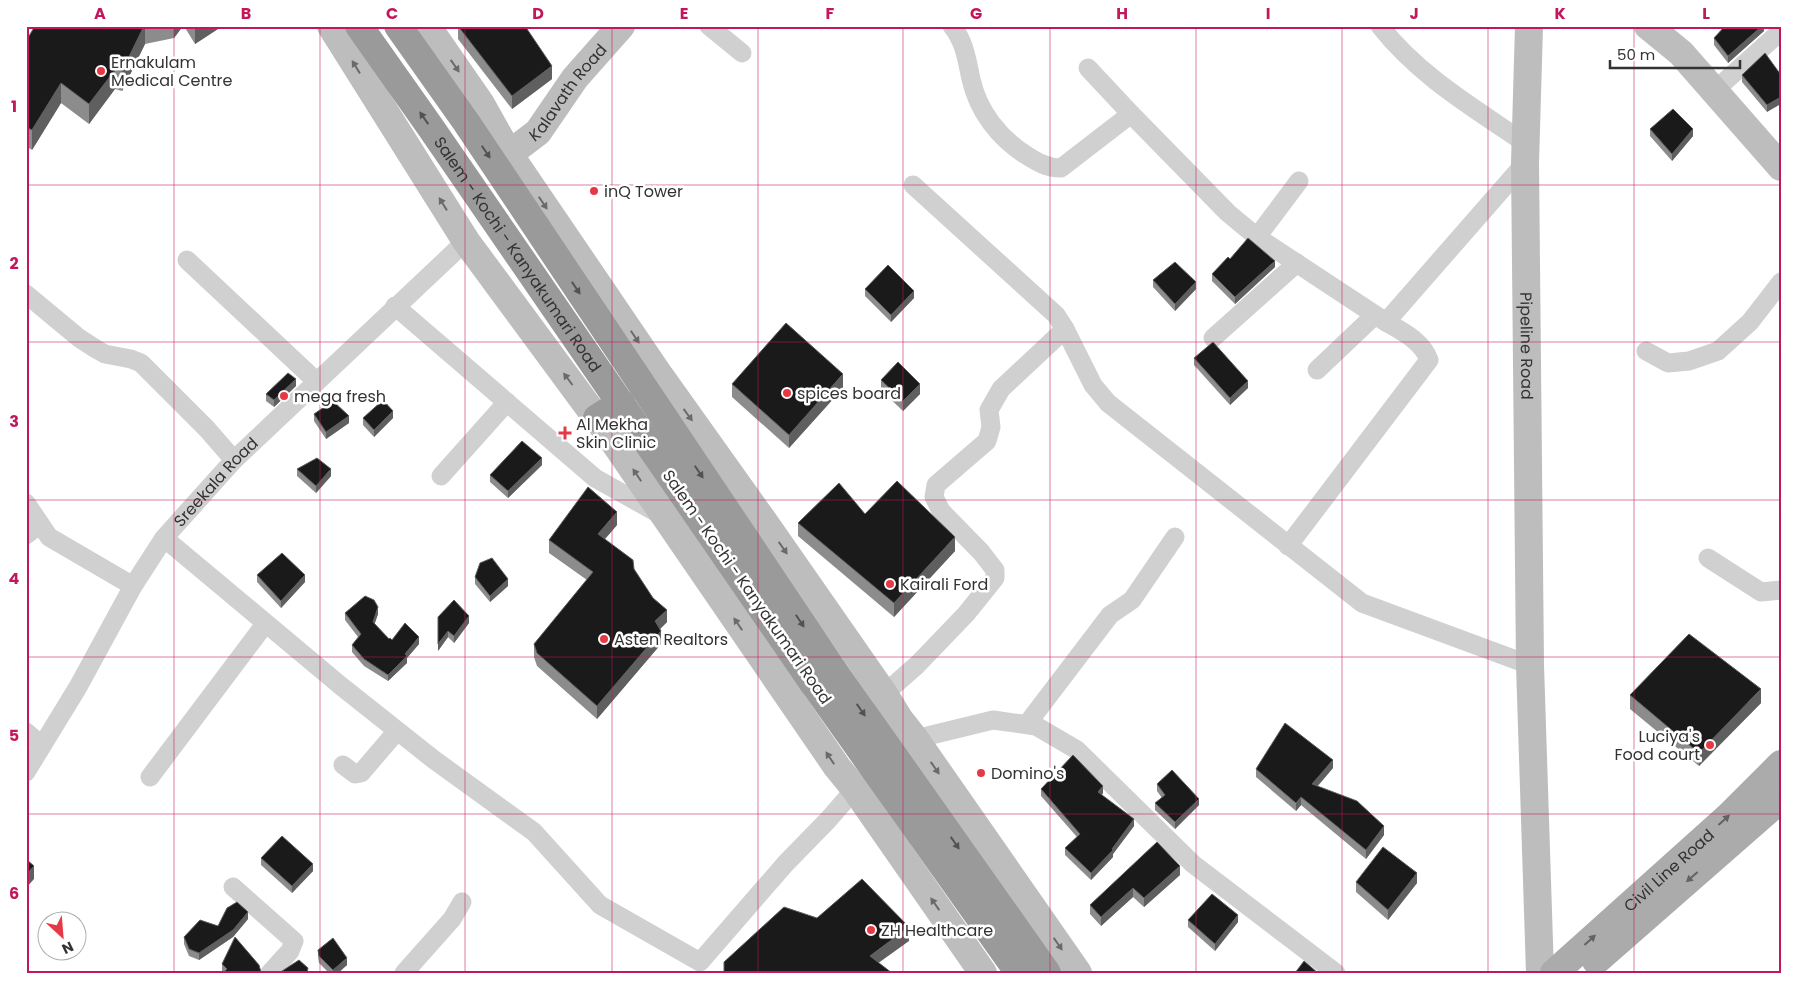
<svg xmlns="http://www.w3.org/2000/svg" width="1807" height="999" font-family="Poppins,sans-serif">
<rect width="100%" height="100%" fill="#fff"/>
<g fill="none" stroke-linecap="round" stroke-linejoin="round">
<g stroke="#d0d0d0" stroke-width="19">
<path d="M709,26L742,53"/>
<path d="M952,26C965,42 967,61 971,79C978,111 999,138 1026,155C1037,162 1047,168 1061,168L1131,114L1228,213L1257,237L1386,322L1525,163"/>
<path d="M1380,26C1419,76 1474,108 1525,143"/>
<path d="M1088,68L1131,114"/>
<path d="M1714,91L1781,31"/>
<path d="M913,185L1056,315L1065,329L1093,385L1108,403L1362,603L1530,665"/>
<path d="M1257,237L1299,181"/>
<path d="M187,260L316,381"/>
<path d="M26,294L79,338L96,349L105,354L131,359L141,363L206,428L234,460"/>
<path d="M395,306L595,478L661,515"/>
<path d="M1213,338L1297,263"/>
<path d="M1646,351L1668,363L1689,361L1718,351L1750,322L1781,282"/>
<path d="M1317,370L1375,315"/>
<path d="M441,476L507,402"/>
<path d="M26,503L49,537L133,586"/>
<path d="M26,535L40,524"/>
<path d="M164,538L341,686L433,759L534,832L600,905L700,962L786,863L828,820L855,789"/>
<path d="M1288,546L1429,360C1422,341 1403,332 1386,322"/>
<path d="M1708,558L1761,592L1781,590"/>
<path d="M884,694L917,665L966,614L995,578V570L981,552L941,511L934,497L936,485L987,441L991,427L989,410L1001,389L1065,329"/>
<path d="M1027,724L1110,615L1132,600L1175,537"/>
<path d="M26,732L42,746"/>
<path d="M915,739L993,720L1036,726L1077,750L1193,864L1336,973"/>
<path d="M343,765L355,774L361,773L397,731"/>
<path id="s1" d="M26,772L78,687L133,586L164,538L234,460L466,241"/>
<path d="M150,777L265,624"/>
<path d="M233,887L294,941L290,951L270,973"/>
<path d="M404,973L452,919L462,902"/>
</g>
<g stroke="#bdbdbd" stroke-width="28">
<path d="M331,26L466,241L612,439L837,767L855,789L983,973"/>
<path d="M427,26L481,104L509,154L660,376L762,519L884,694L900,720L915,739L1078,973"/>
<path id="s2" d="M1529,26L1525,163L1530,665L1540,973"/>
<path d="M1648,26L1681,53L1781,167"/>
<path id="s3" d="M509,154L538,132L575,78L621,26"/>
</g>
<g stroke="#ababab" stroke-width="28">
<path d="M1596,961L1781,799"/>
<path id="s4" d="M1554,973L1729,816L1781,764"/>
</g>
<g stroke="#9a9a9a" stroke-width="28">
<path id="s5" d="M359,26L431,128L813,683"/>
<path d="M398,26L466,122L833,670"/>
<path d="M597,418L621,403"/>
</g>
<g stroke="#9a9a9a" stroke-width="28">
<path d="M833,670L1047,973"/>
<path d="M813,683L1019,973"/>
</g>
</g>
<g fill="#8c8c8c">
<path d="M35,26H183L174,38L145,44L122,91L115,89L89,124L61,103L32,150L26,146V41Z"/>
<path d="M184,26H221V27L195,44Z"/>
<path d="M458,26L552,79L512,109L458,39Z"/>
<path d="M1764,26V31L1728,63L1714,45V38Z"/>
<path d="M1742,75H1781L1767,112L1742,82Z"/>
<path d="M1650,129L1693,136L1672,161L1650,136Z"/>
<path d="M1230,259L1275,267L1235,304L1212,281V274Z"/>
<path d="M1153,280L1196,289L1175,311L1153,287Z"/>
<path d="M865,289L914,298L891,322L865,296Z"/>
<path d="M1194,358L1248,388L1230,405L1194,365Z"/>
<path d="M881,380L920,394L903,411L881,390Z"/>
<path d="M732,384L843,388L789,448L732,397Z"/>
<path d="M296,386L274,407L266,401V394Z"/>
<path d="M314,414L349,423L326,439L314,421Z"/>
<path d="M363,418H393L374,437L363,425Z"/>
<path d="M542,465L508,498L490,482V475Z"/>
<path d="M297,469L331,476L316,493L297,476Z"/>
<path d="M865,514L955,551L894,617L798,536V523Z"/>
<path d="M617,525L605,539L634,569L667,622L660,629L661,644L597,719L537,666L534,657V644L587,580L549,553V540Z"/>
<path d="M257,575L305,582L281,608L257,582Z"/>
<path d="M475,577L508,586L490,602L475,584Z"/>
<path d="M454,600L469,623L454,643L448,637L438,651Z"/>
<path d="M345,613L378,614L374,624L389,639L419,644L407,658V663L388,681L364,666L352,652V645L358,637L345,620Z"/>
<path d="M1630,695L1761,703L1699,766L1630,709Z"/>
<path d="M1333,768L1318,786L1384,835L1366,859L1301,805L1296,811L1256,777V769Z"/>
<path d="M1157,784L1199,805L1175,829L1155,810V803L1162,798L1157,791Z"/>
<path d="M1041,789L1103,793L1102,795L1134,826L1113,854V857L1091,880L1065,855V848L1077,837L1041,796Z"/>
<path d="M1157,842L1180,875L1144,907L1133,897L1101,926L1090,914V905Z"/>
<path d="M261,858L313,871L292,893L261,865Z"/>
<path d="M1356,882L1417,883L1388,920L1356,892Z"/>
<path d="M248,919L233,937L199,960L189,956L184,944V937L218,926Z"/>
<path d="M1188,920L1238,922L1215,951L1188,927Z"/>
<path d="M318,950L347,965L338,973H329L319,963L318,957Z"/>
<path d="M222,964L261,973L224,972L222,971Z"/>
</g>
<g fill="#5f5f5f">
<path d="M144,26H145V44L122,91V71Z"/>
<path d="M174,26H183L174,38Z"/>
<path d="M195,26H221V27L195,44Z"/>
<path d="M1762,26H1764V31L1728,63V56Z"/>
<path d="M552,66V79L512,109V96Z"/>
<path d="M115,70V89L89,124V104Z"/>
<path d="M61,83V103L32,150V130Z"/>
<path d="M1781,97V104L1767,112V105Z"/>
<path d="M1693,129V136L1672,161V154Z"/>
<path d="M1275,261V267L1235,304V297Z"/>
<path d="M1196,282V289L1175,311V304Z"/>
<path d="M914,291V298L891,322V315Z"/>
<path d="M843,374V388L789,448V435Z"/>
<path d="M296,379V386L274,407V400Z"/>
<path d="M1248,381V388L1230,405V398Z"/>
<path d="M920,384V394L903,411V401Z"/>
<path d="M393,411V418L374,437V430Z"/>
<path d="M349,416V423L326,439V432Z"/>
<path d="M542,458V465L508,498V491Z"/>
<path d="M331,469V476L316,493V486Z"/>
<path d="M617,512V525L598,547V534Z"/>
<path d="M955,537V551L894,617V603Z"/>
<path d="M305,575V582L281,608V601Z"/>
<path d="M508,579V586L490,602V596Z"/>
<path d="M378,607V614L373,629V622Z"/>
<path d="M667,610V622L655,634V621Z"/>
<path d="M469,616V623L454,643V636Z"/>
<path d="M448,631V637L438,651V644Z"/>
<path d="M661,631V644L597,719V706Z"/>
<path d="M419,637V644L407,658V663L388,681V675Z"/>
<path d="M1761,689V703L1699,766V753Z"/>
<path d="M1333,760V768L1312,792V784Z"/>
<path d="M1103,786V793L1098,799V792Z"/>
<path d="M1301,797V805L1296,811V803Z"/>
<path d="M1199,799V805L1175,829V822Z"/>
<path d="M1134,819V826L1113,854V857L1091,880V873L1112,849Z"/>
<path d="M1384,826V835L1366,859V850Z"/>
<path d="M313,864V871L292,893V886Z"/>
<path d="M34,866V879L26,888V875Z"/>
<path d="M1180,866V875L1144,907V898Z"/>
<path d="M1417,873V883L1388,920V910Z"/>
<path d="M1133,888V897L1101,926V917Z"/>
<path d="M248,912V919L233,937L199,960V953Z"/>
<path d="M1238,915V922L1215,951V944Z"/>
<path d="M909,927V941L870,969V956Z"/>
<path d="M347,958V965L338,973H333V970Z"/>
</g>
<g fill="#1a1a1a" stroke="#5f5f5f">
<path d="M35,26H144L122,71L115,70L89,104L61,83L32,130L26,127V41Z"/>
<path d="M458,26H525L552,66L512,96Z"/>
<path d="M1725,26H1762L1728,56L1714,38Z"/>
<path d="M1765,53L1781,75V97L1767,105L1742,75Z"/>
<path d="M1673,109L1693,129L1672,154L1650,129Z"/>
<path d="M1248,238L1275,261L1235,297L1212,274L1228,257L1230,259Z"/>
<path d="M1175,262L1196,282L1175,304L1153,280Z"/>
<path d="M888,265L914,291L891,315L865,289Z"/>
<path d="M786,323L843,374L789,435L732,384Z"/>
<path d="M1213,342L1248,381L1230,398L1194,358Z"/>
<path d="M898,362L920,384L903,401L881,380Z"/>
<path d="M288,373L296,379L274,400L266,394Z"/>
<path d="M383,400L393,411L374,430L363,418Z"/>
<path d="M333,401L349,416L326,432L314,414Z"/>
<path d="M522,441L542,458L508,491L490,475Z"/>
<path d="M317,458L331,469L316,486L297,469Z"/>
<path d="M897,481L955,537L894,603L798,523L839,483L865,514Z"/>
<path d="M588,487L617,512L598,534L633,560L634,569L653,598L667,610L655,621L661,631L597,706L537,653L534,644L593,572L549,540Z"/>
<path d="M282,553L305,575L281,601L257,575Z"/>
<path d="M492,558L508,579L490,596L475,577L480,563Z"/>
<path d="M365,596L374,600L378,607L373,622L389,639L390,638L392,640L405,623L419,637L405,654L407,656L388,675L364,659L352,645L361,634L345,613Z"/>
<path d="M454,600L469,616L454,636L448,631L438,644V617Z"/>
<path d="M1689,634L1761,689L1699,753L1630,695Z"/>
<path d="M1285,723L1333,760L1312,784L1357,801L1384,826L1366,850L1301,797L1296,803L1256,769Z"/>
<path d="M1073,755L1103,786L1098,792L1134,819L1112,849L1113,850L1091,873L1065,848L1080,834L1041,789Z"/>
<path d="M1172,770L1199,799L1175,822L1155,803L1165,795L1157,784Z"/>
<path d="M282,836L313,864L292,886L261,858Z"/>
<path d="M1157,842L1180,866L1144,898L1133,888L1101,917L1090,905Z"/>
<path d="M1383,847L1417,873L1388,910L1356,882Z"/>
<path d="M26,859L34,866L26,875Z"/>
<path d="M862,879L909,927L870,956L892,973H724V962L784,907L817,918Z"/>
<path d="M1212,894L1238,915L1215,944L1188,920Z"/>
<path d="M237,902L248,912L233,930L199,953L189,949L184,937L200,920L218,926L227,908Z"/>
<path d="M235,937L259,965L261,972L260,973H223L227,969L222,964Z"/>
<path d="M333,938L347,958L333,970L319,956L318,950Z"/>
<path d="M299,960L308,968L307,973H279Z"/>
<path d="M1304,961L1318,973H1295Z"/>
</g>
<defs><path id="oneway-solid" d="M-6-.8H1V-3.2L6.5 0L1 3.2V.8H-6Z" transform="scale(1.25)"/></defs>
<g fill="#6a6a6a">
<use href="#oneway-solid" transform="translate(455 66) rotate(55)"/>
<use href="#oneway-solid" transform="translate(356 67) rotate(-122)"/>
<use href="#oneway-solid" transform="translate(543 203) rotate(56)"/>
<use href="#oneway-solid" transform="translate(443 204) rotate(-122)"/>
<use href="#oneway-solid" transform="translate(635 337) rotate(56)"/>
<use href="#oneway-solid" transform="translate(568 379) rotate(-127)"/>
<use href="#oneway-solid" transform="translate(688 415) rotate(54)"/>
<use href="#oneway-solid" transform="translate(637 475) rotate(-124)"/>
<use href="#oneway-solid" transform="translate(783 548) rotate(55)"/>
<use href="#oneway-solid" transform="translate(738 624) rotate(-124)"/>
<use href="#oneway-solid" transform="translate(830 758) rotate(-124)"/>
<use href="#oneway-solid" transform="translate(935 768) rotate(55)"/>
<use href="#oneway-solid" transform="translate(935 904) rotate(-125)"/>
<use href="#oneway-solid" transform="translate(1058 944) rotate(55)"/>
</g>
<g fill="#525252">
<use href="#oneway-solid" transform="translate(424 118) rotate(-125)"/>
<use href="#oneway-solid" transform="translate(486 152) rotate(56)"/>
<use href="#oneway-solid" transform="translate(576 288) rotate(56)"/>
<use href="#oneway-solid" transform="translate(699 472) rotate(56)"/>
<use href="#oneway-solid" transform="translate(800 621) rotate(56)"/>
<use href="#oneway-solid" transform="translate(861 710) rotate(55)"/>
<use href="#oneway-solid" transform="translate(955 843) rotate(55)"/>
</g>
<g fill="#636363">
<use href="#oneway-solid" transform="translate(1724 820) rotate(-42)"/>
<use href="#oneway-solid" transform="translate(1692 877) rotate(139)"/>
<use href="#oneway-solid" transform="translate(1590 940) rotate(-42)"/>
</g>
<path fill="none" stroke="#c2185b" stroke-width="1" stroke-opacity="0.55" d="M174,26V973M320,26V973M465,26V973M612,26V973M758,26V973M903,26V973M1050,26V973M1196,26V973M1342,26V973M1488,26V973M1634,26V973M26,185H1781M26,342H1781M26,500H1781M26,657H1781M26,814H1781"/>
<g fill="#e63946" stroke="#fff" stroke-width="2">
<circle cx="101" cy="71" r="5"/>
<circle cx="594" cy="191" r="5"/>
<circle cx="787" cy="393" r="5"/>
<circle cx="284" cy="396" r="5"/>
<path d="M562.5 425.5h5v5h5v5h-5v5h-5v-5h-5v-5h5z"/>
<circle cx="890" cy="584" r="5"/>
<circle cx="604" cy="639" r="5"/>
<circle cx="1710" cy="745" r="5"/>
<circle cx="981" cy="773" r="5"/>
<circle cx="871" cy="930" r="5"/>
</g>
<g text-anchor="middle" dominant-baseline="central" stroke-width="5" stroke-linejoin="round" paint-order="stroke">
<g font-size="16" fill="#333" stroke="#fff" text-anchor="start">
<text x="111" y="62">Ernakulam<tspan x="111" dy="18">Medical Centre</tspan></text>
<text x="604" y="191">inQ Tower</text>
<text x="797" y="393">spices board</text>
<text x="294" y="396">mega fresh</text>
<text x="576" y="424">Al Mekha<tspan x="576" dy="18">Skin Clinic</tspan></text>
<text x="900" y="584">Kairali Ford</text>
<text x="614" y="639">Asten Realtors</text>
<text x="1700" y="736" text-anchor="end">Luciya's<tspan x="1700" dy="18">Food court</tspan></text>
<text x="991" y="773">Domino's</text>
<text x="881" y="930">ZH Healthcare</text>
</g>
<g font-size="16" fill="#333" stroke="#fff">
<text stroke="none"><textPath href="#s3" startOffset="86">Kalavath Road</textPath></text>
<text stroke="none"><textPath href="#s5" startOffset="278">Salem - Kochi - Kanyakumari Road</textPath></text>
<text stroke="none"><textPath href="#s2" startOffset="320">Pipeline Road</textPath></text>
<text stroke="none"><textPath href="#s1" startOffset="348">Sreekala Road</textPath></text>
<text transform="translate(747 587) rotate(55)">Salem - Kochi - Kanyakumari Road</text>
<text stroke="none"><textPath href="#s4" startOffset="154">Civil Line Road</textPath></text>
</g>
</g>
<rect width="1807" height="999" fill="none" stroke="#ffffff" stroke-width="55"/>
<g transform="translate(62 936) rotate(154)"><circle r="24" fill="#ffffff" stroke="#adadad"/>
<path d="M0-4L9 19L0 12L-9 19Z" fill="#e63946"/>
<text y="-8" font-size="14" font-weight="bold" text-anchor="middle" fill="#333333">N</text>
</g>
<path d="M1610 60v8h130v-8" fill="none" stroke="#333333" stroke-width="2.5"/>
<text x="1617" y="60" font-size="15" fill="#333333" stroke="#ffffff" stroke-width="4" paint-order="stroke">50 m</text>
<rect x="28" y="28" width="1752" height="944" fill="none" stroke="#c2185b" stroke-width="2"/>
<g font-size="16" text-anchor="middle" font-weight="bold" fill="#c2185b">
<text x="100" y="19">A</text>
<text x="246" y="19">B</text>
<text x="392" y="19">C</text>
<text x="538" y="19">D</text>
<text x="684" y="19">E</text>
<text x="830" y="19">F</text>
<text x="976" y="19">G</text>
<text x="1122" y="19">H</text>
<text x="1268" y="19">I</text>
<text x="1414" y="19">J</text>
<text x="1560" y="19">K</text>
<text x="1706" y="19">L</text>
<text x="14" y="112">1</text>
<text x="14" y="269">2</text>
<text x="14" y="427">3</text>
<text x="14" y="584">4</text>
<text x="14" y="741">5</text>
<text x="14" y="899">6</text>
</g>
</svg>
